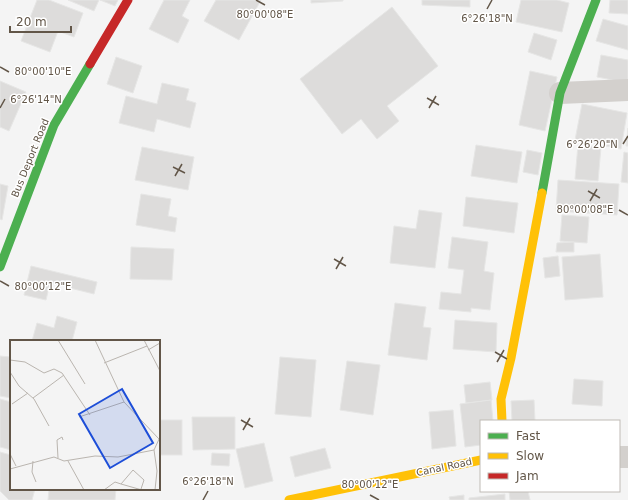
<svg xmlns="http://www.w3.org/2000/svg" width="628" height="500" font-family="'DejaVu Sans',sans-serif">
<rect width="100%" height="100%" fill="#f4f4f4"/>
<g fill="#dddcdb" stroke="#e6e6e5">
<path d="M37,0H49L83,13L74,37L58,31L50,52L21,41Z"/>
<path d="M68,0H99L94,11Z"/>
<path d="M100,0H118L115,6Z"/>
<path d="M164,0H190L182,16L189,20L178,43L149,29Z"/>
<path d="M216,0H261L239,40L204,21Z"/>
<path d="M311,0H343V1L311,3Z"/>
<path d="M422,0H470V7L422,5Z"/>
<path d="M521,0H557L569,3L562,32L516,22Z"/>
<path d="M610,0H628V14L609,13Z"/>
<path d="M392,7L438,66L387,106L399,121L377,139L361,119L342,134L300,79Z"/>
<path d="M603,19L628,26V50L596,41Z"/>
<path d="M534,33L557,40L551,60L528,52Z"/>
<path d="M601,55L628,60V83L597,77Z"/>
<path d="M116,57L142,66L133,93L107,84Z"/>
<path d="M530,71L557,77L545,131L519,125Z"/>
<path d="M0,81L26,92L9,131L0,127Z"/>
<path d="M162,83L189,89L186,100L196,103L190,128L157,119L154,132L119,123L126,96L157,104Z"/>
<path d="M582,104L627,113L621,149L575,140Z"/>
<path d="M628,128V146H626Z"/>
<path d="M476,145L522,152L517,183L471,176Z"/>
<path d="M578,145L601,147L598,181L575,179Z"/>
<path d="M142,147L194,157L188,190L135,180Z"/>
<path d="M527,150L542,153L538,175L523,172Z"/>
<path d="M624,152L628,153V183L621,182Z"/>
<path d="M558,180L619,184L617,215L556,211Z"/>
<path d="M0,184L8,186L2,220L0,219Z"/>
<path d="M141,194L171,199L168,216L177,218L175,232L136,225Z"/>
<path d="M466,197L518,203L514,233L463,226Z"/>
<path d="M419,210L442,213L435,268L390,263L394,226L416,229Z"/>
<path d="M562,215L589,217L587,243L560,241Z"/>
<path d="M452,237L488,242L484,271L494,273L490,310L471,308V312L439,309L441,292L461,294L464,270L448,268Z"/>
<path d="M574,242V252H556L557,243Z"/>
<path d="M131,247L174,249L172,280L130,279Z"/>
<path d="M600,254L603,297L565,300L562,257Z"/>
<path d="M558,256L560,276L545,278L543,258Z"/>
<path d="M31,266L97,282L94,294L50,283L46,300L24,295Z"/>
<path d="M395,303L426,307L423,327L431,328L427,360L388,355Z"/>
<path d="M57,316L77,322L72,341H32L37,323L54,328Z"/>
<path d="M455,320L497,323L496,352L453,349Z"/>
<path d="M0,356L11,357V398L0,396Z"/>
<path d="M280,357L316,360L311,417L275,414Z"/>
<path d="M347,361L380,365L373,415L340,410Z"/>
<path d="M574,379L603,381L602,406L572,404Z"/>
<path d="M490,382L492,400L466,403L464,385Z"/>
<path d="M0,399L11,402V450L0,447Z"/>
<path d="M491,400L493,421H481V445L465,447L460,404Z"/>
<path d="M534,400L535,421H512L511,401Z"/>
<path d="M453,410L456,446L432,449L429,412Z"/>
<path d="M192,417H235V449L193,450Z"/>
<rect x="159" y="420" width="23" height="35"/>
<path d="M264,443L273,481L245,488L236,449Z"/>
<path d="M325,448L331,468L295,477L290,457Z"/>
<path d="M0,452L11,455V489H35L32,500H9L0,491Z"/>
<path d="M212,453L230,454L229,466L211,465Z"/>
<path d="M49,489H116L115,500H48Z"/>
<path d="M509,491H528L530,500H510Z"/>
<path d="M505,494V500H469V498Z"/>
<path d="M464,495V500H450L449,497Z"/>
</g>
<g fill="none" stroke-linecap="round" stroke-linejoin="round">
<g stroke="#d3d0cd" stroke-width="22">
<path d="M560,93L628,90"/>
<path d="M619,457H628"/>
</g>
<g stroke="#4caf50" stroke-width="9">
<path d="M542,193L560,93L596,0"/>
<path d="M0,267L54,125L90,64"/>
</g>
<g stroke="#ffc107" stroke-width="9">
<path d="M502,421L501,399L511,358L542,193"/>
<path d="M289,500L481,460"/>
</g>
<path stroke="#c62828" stroke-width="9" d="M90,64L128,0"/>
</g>
<path fill="none" stroke="#625648" stroke-width="1.5" d="M256,0L265,5M487,9L492,0M0,67L9,72M427,98L439,105M0,108L5,99M429,108L436,96M623,144L628,136M173,167L185,173M175,176L182,164M588,191L600,198M590,201L597,189M619,210L628,215M334,259L346,266M336,269L343,257M0,281L9,286M495,352L507,359M497,362L504,350M241,420L253,427M243,430L250,418M370,495L379,500M203,500L208,491"/>
<g text-anchor="middle" dominant-baseline="central" stroke-width="3" stroke-linejoin="round" paint-order="stroke">
<g font-size="10" fill="#625648" stroke="#fff">
<text transform="translate(30 158) rotate(-68)">Bus Deport Road</text>
<text transform="translate(444 467) rotate(-12)">Canal Road</text>
</g>
</g>
<g transform="translate(10 340)">
<rect width="150" height="150" fill="#f4f4f4"/>
<path fill="none" stroke="#bab5af" stroke-width="1" d="M48,0L75,44M85,0L114,62L149,99M134,0L150,31M138,10L150,3M0,20L15,22L34,33L44,29L52,33L80,75M94,23L137,6M0,32L9,46L24,59L39,86M23,58L54,35M2,64L18,53M69,77L114,62M0,114L6,126M48,118L47,100L52,97L53,100M23,121L22,132L26,142M58,121L74,150M0,129L44,117L54,121L85,116L108,117L144,110M111,144L132,150M94,150L105,142L111,144L123,130L134,140L131,149M145,150L147,131L144,110L150,97"/>
<path fill="#1d4ed8" fill-opacity="0.15" stroke="#1d4ed8" stroke-width="2" d="M112,49L143,103L100,128L69,74Z"/>
<rect width="150" height="150" fill="none" stroke="#625648" stroke-width="2"/>
</g>
<g font-size="10" text-anchor="middle" fill="#625648" stroke="#fff" stroke-width="3" stroke-linejoin="round" paint-order="stroke">
<text x="265" y="18">80°00'08"E</text>
<text x="487" y="22">6°26'18"N</text>
<text x="43" y="75">80°00'10"E</text>
<text x="36" y="103">6°26'14"N</text>
<text x="592" y="148">6°26'20"N</text>
<text x="585" y="213">80°00'08"E</text>
<text x="43" y="290">80°00'12"E</text>
<text x="208" y="485">6°26'18"N</text>
<text x="370" y="488">80°00'12"E</text>
</g>
<rect x="480" y="420" width="140" height="72" fill="#ffffff" stroke="#c0bbb6"/>
<rect x="488" y="433" width="20" height="6" fill="#4caf50" stroke="#c0bbb6"/>
<text x="516" y="440" font-size="12" fill="#625648">Fast</text>
<rect x="488" y="453" width="20" height="6" fill="#ffc107" stroke="#c0bbb6"/>
<text x="516" y="460" font-size="12" fill="#625648">Slow</text>
<rect x="488" y="473" width="20" height="6" fill="#c62828" stroke="#c0bbb6"/>
<text x="516" y="480" font-size="12" fill="#625648">Jam</text>
<path d="M10 26v6h61v-6" fill="none" stroke="#625648" stroke-width="2"/>
<text x="16" y="26" font-size="12" fill="#625648" stroke="#ffffff" stroke-width="3" paint-order="stroke">20 m</text>
</svg>
